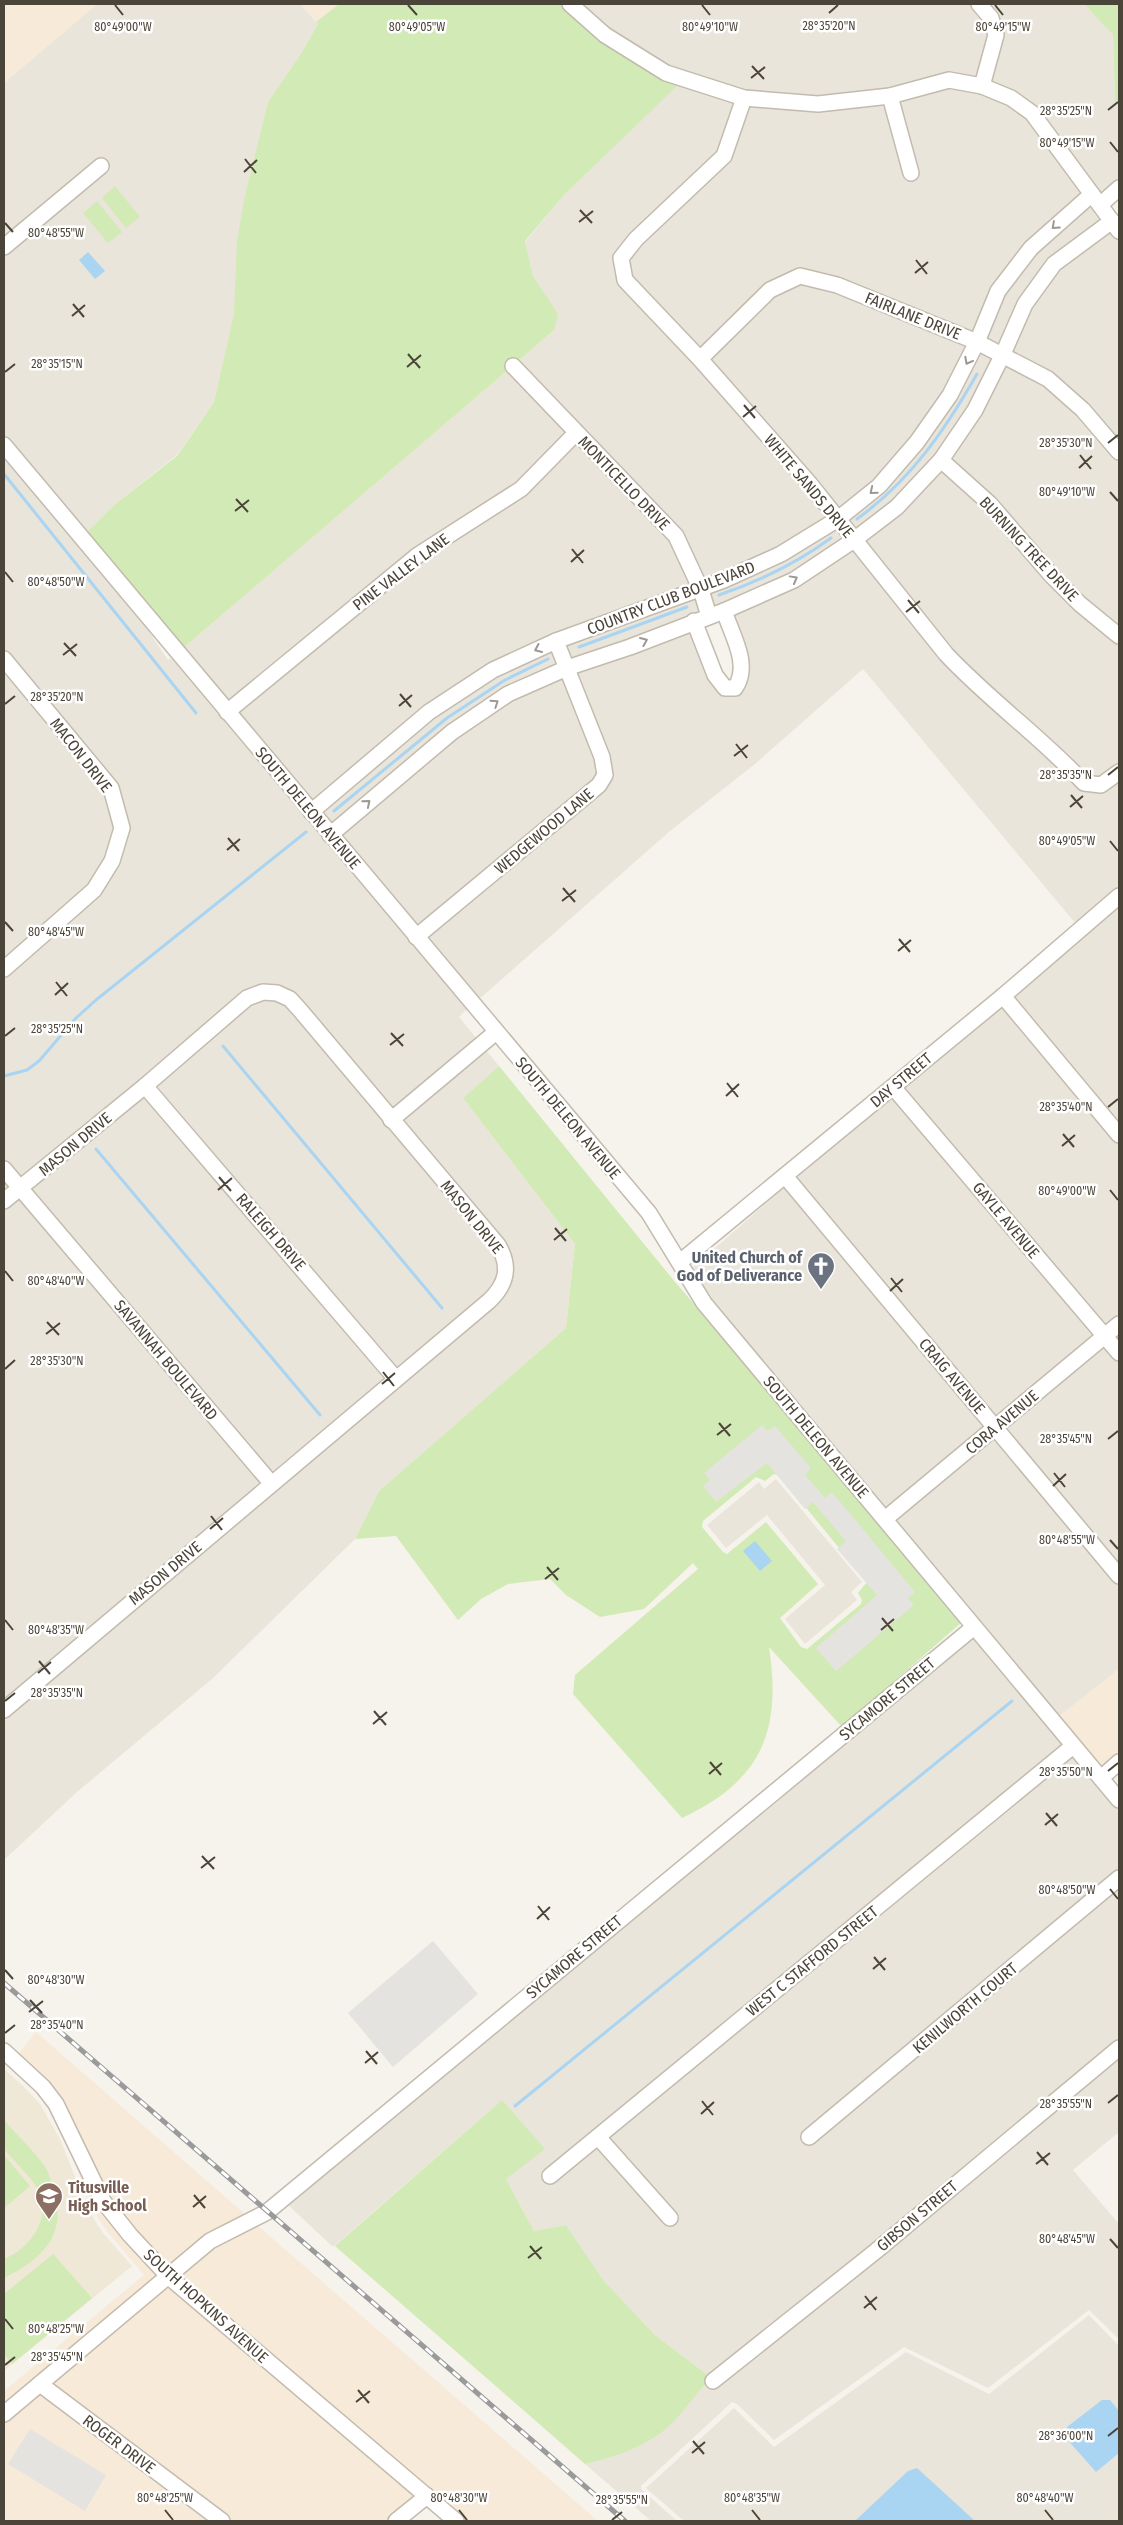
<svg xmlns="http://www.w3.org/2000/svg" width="1123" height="2525" font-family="'Fira Sans Condensed',sans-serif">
<rect width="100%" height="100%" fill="#f6f3ec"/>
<g fill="#eae5da">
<path d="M97,4H300L318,24L302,52L268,102L245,195L234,313L214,402L177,455L114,505L85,534L4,436V255L109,168L101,158L4,238V83Z"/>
<path d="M579,4H971L986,21L990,34L977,79L817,97L744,92L668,67L608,31Z"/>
<path d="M986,4H1084L1113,35L1115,101L1119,106V180L1100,196L1054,133L989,83L994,61Z"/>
<path d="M678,84L736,102L719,152L615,258L696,363L829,517L777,549L703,582L680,532L517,362L554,330L557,314L533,276L525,242L564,195Z"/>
<path d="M950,86L981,92L1008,103L1028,118L1084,192L1067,207L974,335L801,270L699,351L630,278L628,260L640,243L728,161L748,105L886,103L907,180L919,178L898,101Z"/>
<path d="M1091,203L1103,219L1049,260L1000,346L985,340L1004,295L1035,253Z"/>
<path d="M1111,229L1119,240V443L1011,352L1030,307L1059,269Z"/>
<path d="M802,282L835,291L969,345L945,392L912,438L874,481L838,510L708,360L773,295Z"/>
<path d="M981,350L995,357L970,406L936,456L892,502L855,531L846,520Z"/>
<path d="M1006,362L1045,384L1079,414L1119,461V628L1084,600L949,460Z"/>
<path d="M508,370L567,433L516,484L228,703L182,649Z"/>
<path d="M576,442L671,539L692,586L549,636L312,803L236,713L422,560Z"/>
<path d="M4,454L131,605L168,660L173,656L468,1008L459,1017L499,1066L463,1098L575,1244L566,1328L379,1491L355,1539L212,1679L77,1792L4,1860Z"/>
<path d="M941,469L986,508L1119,643V764L1099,779L1086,777L951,650L863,541Z"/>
<path d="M837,527L846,538L790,575L712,608L708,594Z"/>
<path d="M854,548L1080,787L1119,780V887L1076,924L863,669L755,764L670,831L477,1001L425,938L603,790L575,672L691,629L711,679L740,692L747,681L748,665L731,614Z"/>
<path d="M697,598L702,612L570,660L564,645Z"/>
<path d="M553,649L559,665L330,826L320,813L433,717L496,675Z"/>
<path d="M564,676L596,759L599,773L594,781L416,928L338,836L456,737L511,700Z"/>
<path d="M1119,904V1126L1011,997Z"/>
<path d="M1003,1004L1119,1144V1316L1105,1328L901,1088Z"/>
<path d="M893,1096L1097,1335L995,1419L795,1179Z"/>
<path d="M786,1186L987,1426L886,1510L709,1300L691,1269Z"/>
<path d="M1105,1345L1119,1361V1567L1004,1429Z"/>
<path d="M995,1436L1119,1584V1669L1057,1718L894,1520Z"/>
<path d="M776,1479L862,1582L851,1592L857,1600L805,1644L785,1619L825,1585L767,1515L726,1548L707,1525L759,1482L764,1489Z"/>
<path d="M973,1636L1065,1745L542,2175L550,2184L598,2145L670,2226L678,2219L607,2138L1073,1755L1119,1809V1870L801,2136L809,2145L1119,1887V2040L872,2246L709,2376L655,2335L604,2281L566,2225L534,2231L506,2179L502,2100L333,2247L287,2204Z"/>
<path d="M1119,2056V2132L1073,2170L1119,2224V2339L1089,2310L988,2388L904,2347L774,2440L737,2404L732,2402L641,2486L642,2490L677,2521H651L585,2464L634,2448L707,2382L713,2389L880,2256Z"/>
<path d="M1089,2315L1119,2346V2521H684L646,2488L734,2408L774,2447L906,2352L989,2394Z"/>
</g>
<g fill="#f7ead8">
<path d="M4,4H97L4,83Z"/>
<path d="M300,4H339L316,22Z"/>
<path d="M1119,1669V1754L1101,1769L1057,1718Z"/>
<path d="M36,2032L247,2216L169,2269L134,2231L108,2198L17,2055Z"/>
<path d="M24,2076L38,2091L160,2276L4,2406V2391L144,2275L106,2230L91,2206L66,2139L44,2102Z"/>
<path d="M257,2225L598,2521H465L179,2277L214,2247Z"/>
<path d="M169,2285L418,2495L386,2521H232L50,2385Z"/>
<path d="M41,2392L213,2521H4V2423Z"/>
</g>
<path fill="#efe8d6" d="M4,2069L25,2088L40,2104L61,2141L87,2208L102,2232L132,2266L4,2371Z"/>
<g fill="#d2eab5" fill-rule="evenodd">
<path d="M339,4H562L577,19L678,85L564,195L525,241L533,276L558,314L554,330L517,362L512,358L504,365L508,370L182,649L85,534L114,505L177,456L214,402L234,313L237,241L245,195L268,102L302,52L318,24L316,22Z"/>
<path d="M1084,4H1119V106L1115,101L1113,35Z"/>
<path d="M115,186L140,217L126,228L102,198Z"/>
<path d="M97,201L122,232L108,243L83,213Z"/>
<path d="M499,1066L675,1282L805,1432L962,1622L842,1727L769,1647C782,1732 761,1781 682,1818L573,1694L575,1675L698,1569L693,1563L644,1609L600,1617L566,1595L550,1579L508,1584L481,1599L458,1620L396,1536L355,1539L379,1491L566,1328L575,1244L463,1098ZM774,1474L780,1476L867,1582L858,1593L862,1600L861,1604L807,1649L801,1647L780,1618L818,1584L766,1522L727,1554L723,1552L702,1527L703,1521L756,1477L765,1481Z"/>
<path d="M502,2100L545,2149L506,2179L534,2231L566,2225L604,2281L655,2335L709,2376L705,2380L707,2382C694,2396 683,2413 669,2426C646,2447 614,2457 585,2464L335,2246Z"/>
<path d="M4,2120C17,2136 36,2152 47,2170C50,2176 52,2185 54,2192C68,2236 40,2260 4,2278V2259C27,2250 48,2224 42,2198C38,2183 14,2161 4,2149Z"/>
<path d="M4,2155L30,2186L4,2208Z"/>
<path d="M53,2254L92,2298L12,2364L4,2354V2294Z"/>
</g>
<g fill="#e5e3e0">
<path d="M762,1425L768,1431L775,1426L811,1468L805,1475L825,1498L832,1492L915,1592L908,1598L914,1605L836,1671L816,1648L877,1595L837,1549L846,1541L813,1502L805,1509L767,1463L716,1502L703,1486L710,1480L704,1473Z"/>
<path d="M433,1941L478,1994L393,2067L348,2013Z"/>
<path d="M30,2429L106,2475L85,2511L8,2464Z"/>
</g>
<g fill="#a9d4f2">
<path d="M88,252L105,271L95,279L79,260Z"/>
<path d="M755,1541L772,1561L760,1571L743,1551Z"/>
<path d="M1102,2400H1110L1119,2411V2453L1096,2472L1066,2438L1067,2427Z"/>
<path d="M917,2468L975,2521H855L908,2471Z"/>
</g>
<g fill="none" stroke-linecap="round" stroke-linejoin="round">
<g stroke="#a9d4f2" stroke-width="3">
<path d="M4,474L196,713"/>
<path d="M857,519C911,480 945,430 977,374"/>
<path d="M719,595C760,581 797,563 831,538"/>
<path d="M579,647L687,607"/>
<path d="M334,811L447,718L505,680L548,659"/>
<path d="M223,1046L442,1308"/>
<path d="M4,1076L27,1070L39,1061L76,1018L96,1000L306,832"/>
<path d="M96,1149L320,1415"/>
<path d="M515,2106L1012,1701"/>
</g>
<g stroke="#c2bbae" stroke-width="18">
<g id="minor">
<path d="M570,4L605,35L666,73L744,98L818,104L890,96L949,80L982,86L1011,98L1032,113L1119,231"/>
<path d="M979,4L991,18L996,35L982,86"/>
<path d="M890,96L911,173"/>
<path d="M744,98L724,156L636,239L621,258L625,280L700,359L810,484L946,654C989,700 1041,737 1084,783L1101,785L1119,772"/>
<path d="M1100,205L1119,188"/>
<path d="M4,247L101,166"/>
<path d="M700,359L770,290L800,276L837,285L977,342L1048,379L1083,410L1119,452"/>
<path d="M513,366L676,536L701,590L709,616"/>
<path d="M4,445L649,1213L704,1303L1119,1800"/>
<path d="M941,460L990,504L1052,576L1080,604L1119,636"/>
<path d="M694,621L715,675L725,688H735C751,665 732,635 724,611"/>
<path d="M4,659L111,788L122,828L112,861L94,890L4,969"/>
<path d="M227,712L418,555L521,489L575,434"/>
<path d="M311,812L429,712L493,670L556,641L724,580L781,554L838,519L879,486L917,442L950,395L977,342L998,291L1031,248L1092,194"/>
<path d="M330,835L452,732L508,694L567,668L630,647L724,611L794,580L854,540L897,507L941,460L975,410L1003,354L1025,304L1054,264L1112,221"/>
<path d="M416,937L599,785L605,775L602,757L556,641"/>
<path d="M1003,996L1119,1135"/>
<path d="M145,1086L396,1379"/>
<path d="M893,1087L1119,1353"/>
<path d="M391,1120L496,1032"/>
<path d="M4,1169L271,1483"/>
<path d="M785,1176L1119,1576"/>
<path d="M4,1201L145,1086L247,998L263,992L277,993L290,999L300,1010L498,1245C511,1267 507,1284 489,1301L4,1710"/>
<path d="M680,1262L1003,996L1119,896"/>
<path d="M885,1519L1119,1324"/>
<path d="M1101,1778L1119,1762"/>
<path d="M4,2051L43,2087L56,2104L103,2201L130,2235L169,2277L456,2521"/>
<path d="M598,2137L670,2218"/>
<path d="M809,2137L1119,1878"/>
<path d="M550,2176L1073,1746"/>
<path d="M713,2381L876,2251L1119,2048"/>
<path d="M40,2384L222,2521"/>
<path d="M4,2414L210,2241L267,2212L974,1627"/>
<path d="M396,2521L427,2496"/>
</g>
</g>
<use href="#minor" stroke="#fff" stroke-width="15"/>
<g stroke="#9a9a9a" stroke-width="5">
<path id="rail" d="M4,1983L625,2521"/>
</g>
<use href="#rail" stroke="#fff" stroke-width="3" stroke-dasharray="9" stroke-linecap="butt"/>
</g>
<defs><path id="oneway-chevron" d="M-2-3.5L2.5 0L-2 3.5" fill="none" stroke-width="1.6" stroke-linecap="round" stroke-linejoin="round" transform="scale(1.25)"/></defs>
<g stroke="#9c9892">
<use href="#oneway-chevron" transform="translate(1055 226) rotate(138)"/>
<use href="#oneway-chevron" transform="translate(968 361) rotate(118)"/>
<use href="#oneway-chevron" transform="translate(873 491) rotate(141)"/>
<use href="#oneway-chevron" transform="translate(794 579) rotate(-29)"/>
<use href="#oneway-chevron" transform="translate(644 641) rotate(-23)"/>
<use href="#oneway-chevron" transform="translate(538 649) rotate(156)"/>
<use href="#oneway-chevron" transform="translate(495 703) rotate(-34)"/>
<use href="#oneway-chevron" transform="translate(367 803) rotate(-40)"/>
</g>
<path fill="none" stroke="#4b4439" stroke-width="2" d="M115,5L123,15M408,5L417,15M702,5L710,15M995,5L1003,15M829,13L838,5M752,66L764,79M751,78L765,67M1108,110L1118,102M1110,142L1118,152M245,159L256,173M244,172L257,160M580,210L592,223M579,222L593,211M5,223L13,232M916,260L927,274M915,273L928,262M73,304L84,317M72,316L85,305M408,354L420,368M407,367L421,355M5,372L15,364M744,405L755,418M743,417L756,406M1108,443L1118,435M1080,455L1091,469M1079,468L1092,456M1110,492L1118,501M236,499L248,512M235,511L249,500M572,549L583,563M571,562L584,550M5,572L13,582M908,600L919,613M906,612L920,601M64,643L76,656M63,655L77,644M400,694L411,707M5,704L15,696M399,706L412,695M736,744L747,758M734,756L748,745M1108,775L1118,767M1071,795L1082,808M1070,807L1083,796M228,838L239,851M1110,841L1118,851M227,850L240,839M563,888L575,902M562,901L576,890M5,922L13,931M899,939L910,952M898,951L911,940M56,982L67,996M55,995L68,983M391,1033L403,1046M5,1036L15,1028M390,1045L404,1034M727,1083L738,1097M726,1096L739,1084M1108,1107L1118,1099M1063,1134L1074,1147M1062,1146L1075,1135M219,1177L231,1191M218,1190L232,1178M1110,1190L1118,1200M555,1228L566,1241M554,1240L567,1229M5,1271L13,1281M891,1278L902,1292M890,1291L903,1279M47,1322L59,1335M46,1334L60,1323M5,1369L15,1360M383,1372L394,1386M382,1384L395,1373M719,1423L730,1436M717,1435L731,1424M1108,1439L1118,1431M1054,1473L1065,1487M1053,1486L1066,1474M211,1516L222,1530M210,1529L223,1518M1110,1540L1118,1549M547,1567L558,1580M545,1579L559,1568M882,1618L893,1631M5,1620L13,1630M881,1630L894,1619M39,1661L50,1674M38,1673L51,1662M5,1701L15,1693M374,1711L386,1725M373,1724L387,1712M710,1762L721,1775M1108,1771L1118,1763M709,1774L722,1763M1046,1813L1057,1826M1045,1825L1058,1814M202,1856L214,1869M201,1868L215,1857M1110,1889L1118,1899M538,1906L549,1920M537,1919L550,1907M874,1957L885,1970M873,1969L886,1958M5,1970L13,1979M30,2000L42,2013M29,2012L43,2001M5,2033L15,2025M366,2051L377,2064M365,2063L378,2052M702,2101L713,2115M1108,2103L1118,2095M701,2114L714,2102M1037,2152L1048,2165M1036,2164L1050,2153M194,2195L205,2208M193,2207L206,2196M1110,2239L1118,2248M530,2246L541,2259M528,2258L542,2247M865,2296L876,2310M864,2308L877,2297M5,2319L13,2329M5,2365L15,2357M358,2390L369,2403M356,2402L370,2391M1108,2436L1118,2428M693,2441L704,2454M692,2453L705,2442M165,2510L173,2520M459,2510L467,2520M752,2510L760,2520M1045,2510L1053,2520M612,2520L622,2512"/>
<defs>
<g id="church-pin" transform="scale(1.4375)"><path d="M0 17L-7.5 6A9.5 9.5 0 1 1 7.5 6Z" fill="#6b7280" stroke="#fff"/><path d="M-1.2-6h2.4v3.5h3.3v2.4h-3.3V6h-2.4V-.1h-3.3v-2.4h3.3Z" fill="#fff"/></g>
<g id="school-pin" transform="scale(1.4375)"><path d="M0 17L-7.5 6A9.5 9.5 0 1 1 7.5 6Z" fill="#8d6e63" stroke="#fff"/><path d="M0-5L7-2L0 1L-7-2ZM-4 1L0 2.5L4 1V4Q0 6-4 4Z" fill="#fff"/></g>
</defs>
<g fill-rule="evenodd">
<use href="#church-pin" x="821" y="1266"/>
<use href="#school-pin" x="49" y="2196"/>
</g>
<g text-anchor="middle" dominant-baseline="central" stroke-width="5" stroke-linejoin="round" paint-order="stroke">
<g font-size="16" fill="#4b4439" stroke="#fff">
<text transform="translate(913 316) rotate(22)">FAIRLANE DRIVE</text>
<text transform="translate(624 483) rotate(46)">MONTICELLO DRIVE</text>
<text transform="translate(809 486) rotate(50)">WHITE SANDS DRIVE</text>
<text transform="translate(1029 549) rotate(47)">BURNING TREE DRIVE</text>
<text transform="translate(401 572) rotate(-37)">PINE VALLEY LANE</text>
<text transform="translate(671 598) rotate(-21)">COUNTRY CLUB BOULEVARD</text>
<text transform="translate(81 755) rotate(52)">MACON DRIVE</text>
<text transform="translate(308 808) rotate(50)">SOUTH DELEON AVENUE</text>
<text transform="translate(544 831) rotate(-40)">WEDGEWOOD LANE</text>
<text transform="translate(901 1080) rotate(-40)">DAY STREET</text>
<text transform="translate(568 1118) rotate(50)">SOUTH DELEON AVENUE</text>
<text transform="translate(75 1144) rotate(-40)">MASON DRIVE</text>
<text transform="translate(472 1217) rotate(51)">MASON DRIVE</text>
<text transform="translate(1006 1220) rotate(50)">GAYLE AVENUE</text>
<text transform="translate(271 1232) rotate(49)">RALEIGH DRIVE</text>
<text transform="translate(166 1360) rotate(50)">SAVANNAH BOULEVARD</text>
<text transform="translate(952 1376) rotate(50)">CRAIG AVENUE</text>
<text transform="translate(1002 1422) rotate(-40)">CORA AVENUE</text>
<text transform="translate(816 1437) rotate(50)">SOUTH DELEON AVENUE</text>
<text transform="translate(165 1573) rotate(-40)">MASON DRIVE</text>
<text transform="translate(887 1699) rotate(-40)">SYCAMORE STREET</text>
<text transform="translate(574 1957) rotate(-40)">SYCAMORE STREET</text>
<text transform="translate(812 1961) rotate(-39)">WEST C STAFFORD STREET</text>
<text transform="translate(965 2008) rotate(-40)">KENILWORTH COURT</text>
<text transform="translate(917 2216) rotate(-40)">GIBSON STREET</text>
<text transform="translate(206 2306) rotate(42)">SOUTH HOPKINS AVENUE</text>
<text transform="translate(119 2444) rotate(37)">ROGER DRIVE</text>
</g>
<g font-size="16" font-weight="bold" fill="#5b616d" stroke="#fff" text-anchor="end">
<text x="802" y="1257">United Church of<tspan x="802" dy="18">God of Deliverance</tspan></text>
</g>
<g font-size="16" font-weight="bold" fill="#785e54" stroke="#fff" text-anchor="start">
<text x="68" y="2187">Titusville<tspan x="68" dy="18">High School</tspan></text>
</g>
</g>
<g font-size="12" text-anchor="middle" fill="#4b4439" stroke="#fff" stroke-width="5" stroke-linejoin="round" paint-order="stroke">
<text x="829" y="30">28°35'20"N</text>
<text x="123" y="31">80°49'00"W</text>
<text x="417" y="31">80°49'05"W</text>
<text x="710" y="31">80°49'10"W</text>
<text x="1003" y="31">80°49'15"W</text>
<text x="1066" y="115">28°35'25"N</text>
<text x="1067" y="147">80°49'15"W</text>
<text x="56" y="237">80°48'55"W</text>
<text x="57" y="368">28°35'15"N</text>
<text x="1066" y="447">28°35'30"N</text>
<text x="1067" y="496">80°49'10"W</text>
<text x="56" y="586">80°48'50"W</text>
<text x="57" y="701">28°35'20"N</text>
<text x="1066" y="779">28°35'35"N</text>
<text x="1067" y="845">80°49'05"W</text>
<text x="56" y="936">80°48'45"W</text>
<text x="57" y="1033">28°35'25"N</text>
<text x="1066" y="1111">28°35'40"N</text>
<text x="1067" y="1195">80°49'00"W</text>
<text x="56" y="1285">80°48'40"W</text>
<text x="57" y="1365">28°35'30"N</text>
<text x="1066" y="1443">28°35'45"N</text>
<text x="1067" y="1544">80°48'55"W</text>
<text x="56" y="1634">80°48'35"W</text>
<text x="57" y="1697">28°35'35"N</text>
<text x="1066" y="1776">28°35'50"N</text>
<text x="1067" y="1894">80°48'50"W</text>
<text x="56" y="1984">80°48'30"W</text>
<text x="57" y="2029">28°35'40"N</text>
<text x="1066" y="2108">28°35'55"N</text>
<text x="1067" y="2243">80°48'45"W</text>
<text x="56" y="2333">80°48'25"W</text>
<text x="57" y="2361">28°35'45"N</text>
<text x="1066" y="2440">28°36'00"N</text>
<text x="165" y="2502">80°48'25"W</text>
<text x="459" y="2502">80°48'30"W</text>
<text x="752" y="2502">80°48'35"W</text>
<text x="1045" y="2502">80°48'40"W</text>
<text x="622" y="2504">28°35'55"N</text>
</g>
<rect width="1123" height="2525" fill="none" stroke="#4b4439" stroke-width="10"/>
</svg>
